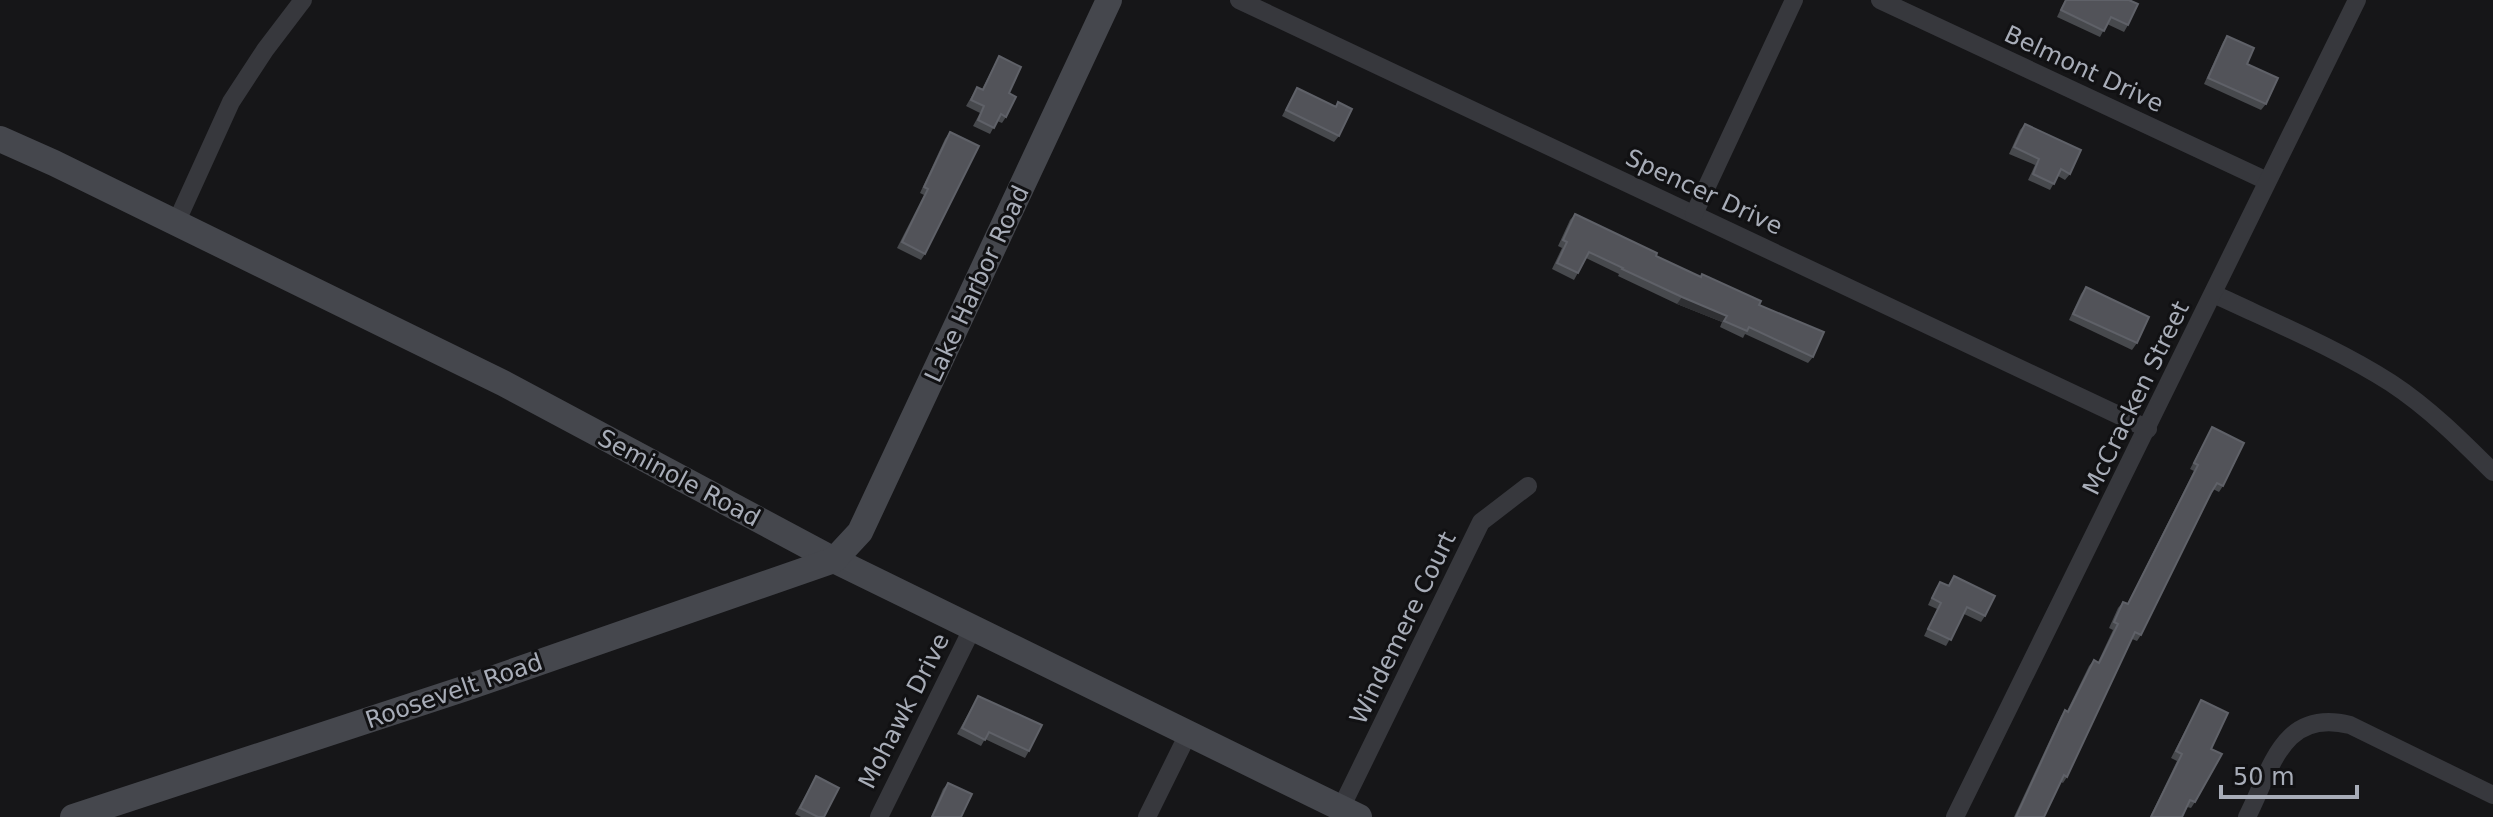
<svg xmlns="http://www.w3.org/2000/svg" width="2493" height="817" font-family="'DejaVu Sans',sans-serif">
<rect width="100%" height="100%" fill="#161618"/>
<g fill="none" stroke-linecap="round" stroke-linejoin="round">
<g stroke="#37383d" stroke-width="18">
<path d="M1239,0L2148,429"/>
<path d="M1880,0L2267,181"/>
<path d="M1694,214L1794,0"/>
<path d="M176,223L231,102L265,50L303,0"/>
<path d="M2214,294C2273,322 2336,348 2391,383C2429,408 2461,440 2493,472"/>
<path d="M1341,808L1481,522L1528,486"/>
<path d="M879,817L973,627"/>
<path d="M1147,817L1188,734"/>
<path d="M1955,817L2357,0"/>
<path d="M2247,817C2272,768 2282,708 2350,725L2493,795"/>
</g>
<g stroke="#45474d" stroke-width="26">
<path d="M0,139L54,163L503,383L834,560L1359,817"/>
<path d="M73,817L463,689L834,560L860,532L1109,0"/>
</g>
</g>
<g fill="#47494d">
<path d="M2065,0H2129L2128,25L2124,32L2107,24L2100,37L2057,17Z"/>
<path d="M2227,36L2247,64L2266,104L2261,110L2204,84L2223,42Z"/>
<path d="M999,56L1009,93L1006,117L1002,123L997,121L990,134L973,126L980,113L966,106L977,87L982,89Z"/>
<path d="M1297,88L1335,106L1338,102L1339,136L1334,142L1282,116Z"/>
<path d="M2025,124L2070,174L2065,180L2058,176L2050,190L2028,180L2035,165L2009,154L2020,130Z"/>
<path d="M950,132L925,254L921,260L897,248L924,195L920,193L945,139Z"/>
<path d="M1575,214L1656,256L1759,305L1813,357L1808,363L1745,334L1743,338L1720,327L1722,322L1677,304L1618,276L1619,274L1586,258L1574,280L1552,269L1562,248L1558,246L1570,220Z"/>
<path d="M2086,287L2137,343L2132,350L2069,320L2081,294Z"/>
<path d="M2212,427L2223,486L2219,492L2213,489L2141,635L2137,641L2132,639L2067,777L2063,783L2061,782L2044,817H2014L2061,716L2065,710L2067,711L2089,666L2094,660L2098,662L2113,630L2109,628L2118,608L2123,602L2127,604L2194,471L2190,469Z"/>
<path d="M1954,576L1985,616L1981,622L1964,614L1946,646L1924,636L1937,609L1928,605L1936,588L1940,582L1948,585Z"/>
<path d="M978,696L1029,751L1025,758L985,739L981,746L957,734Z"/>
<path d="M2201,700L2211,749L2195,802L2191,808L2187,807L2182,817H2150L2177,761L2171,758Z"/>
<path d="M816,776L824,817H801L795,814Z"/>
<path d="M948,783L961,817H931L943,789Z"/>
</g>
<path fill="#2f3033" d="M1682,297L1727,316L1722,322L1677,304Z"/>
<g fill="#525359" stroke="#5f6168" stroke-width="2">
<path d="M2066,0H2129L2138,4L2128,25L2111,17L2104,31L2061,10Z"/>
<path d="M2227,36L2254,48L2247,64L2278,78L2266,104L2208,78Z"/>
<path d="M999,56L1021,67L1009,93L1016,97L1006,117L1001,114L994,128L978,120L984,106L971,100L977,87L983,90Z"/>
<path d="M1297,88L1336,107L1338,102L1352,109L1339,136L1286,110Z"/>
<path d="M2025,124L2081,150L2070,174L2061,169L2054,184L2033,174L2039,159L2014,147Z"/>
<path d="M950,132L979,146L925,254L902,242L928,189L924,187Z"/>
<path d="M1575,214L1657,253L1656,256L1701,277L1702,274L1761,301L1759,305L1824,332L1813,357L1749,327L1747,331L1724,321L1727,316L1682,297L1622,269L1623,268L1589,252L1578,273L1557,263L1567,242L1563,240Z"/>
<path d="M2086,287L2149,317L2137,343L2073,314Z"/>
<path d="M2212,427L2244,443L2223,486L2217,483L2211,493L2141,635L2135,632L2067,777L2064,775L2044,817H2016L2065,710L2068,712L2094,660L2099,663L2118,624L2114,622L2123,602L2128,604L2182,497L2198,465L2194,463Z"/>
<path d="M1954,576L1995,596L1985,616L1967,607L1951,640L1928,629L1941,603L1932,598L1940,582L1949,586Z"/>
<path d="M978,696L1042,725L1029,751L989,732L985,740L962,728Z"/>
<path d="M2201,700L2228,713L2211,749L2222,754L2195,802L2190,800L2182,817H2151L2182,754L2176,751Z"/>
<path d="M816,776L839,788L824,817H818L800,808Z"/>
<path d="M948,783L972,794L961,817H932Z"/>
</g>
<g text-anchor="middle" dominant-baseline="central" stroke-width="6" stroke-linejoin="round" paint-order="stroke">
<g font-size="24" fill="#a8adb8" stroke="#111113">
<text transform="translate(2084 69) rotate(25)">Belmont Drive</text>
<text transform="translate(1704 192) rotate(25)">Spencer Drive</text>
<text transform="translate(977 284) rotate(-65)">Lake Harbor Road</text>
<text transform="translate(2136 398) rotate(-64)">McCracken Street</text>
<text transform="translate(679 478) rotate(28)">Seminole Road</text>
<text transform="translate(1403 628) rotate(-64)">Windemere Court</text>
<text transform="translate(454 691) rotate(-19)">Roosevelt Road</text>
<text transform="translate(904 711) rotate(-63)">Mohawk Drive</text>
</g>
</g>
<path d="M2221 785v12h136v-12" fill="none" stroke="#a8adb8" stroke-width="4"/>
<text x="2233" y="785" font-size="24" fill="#a8adb8" stroke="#111113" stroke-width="6" paint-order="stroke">50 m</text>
</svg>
